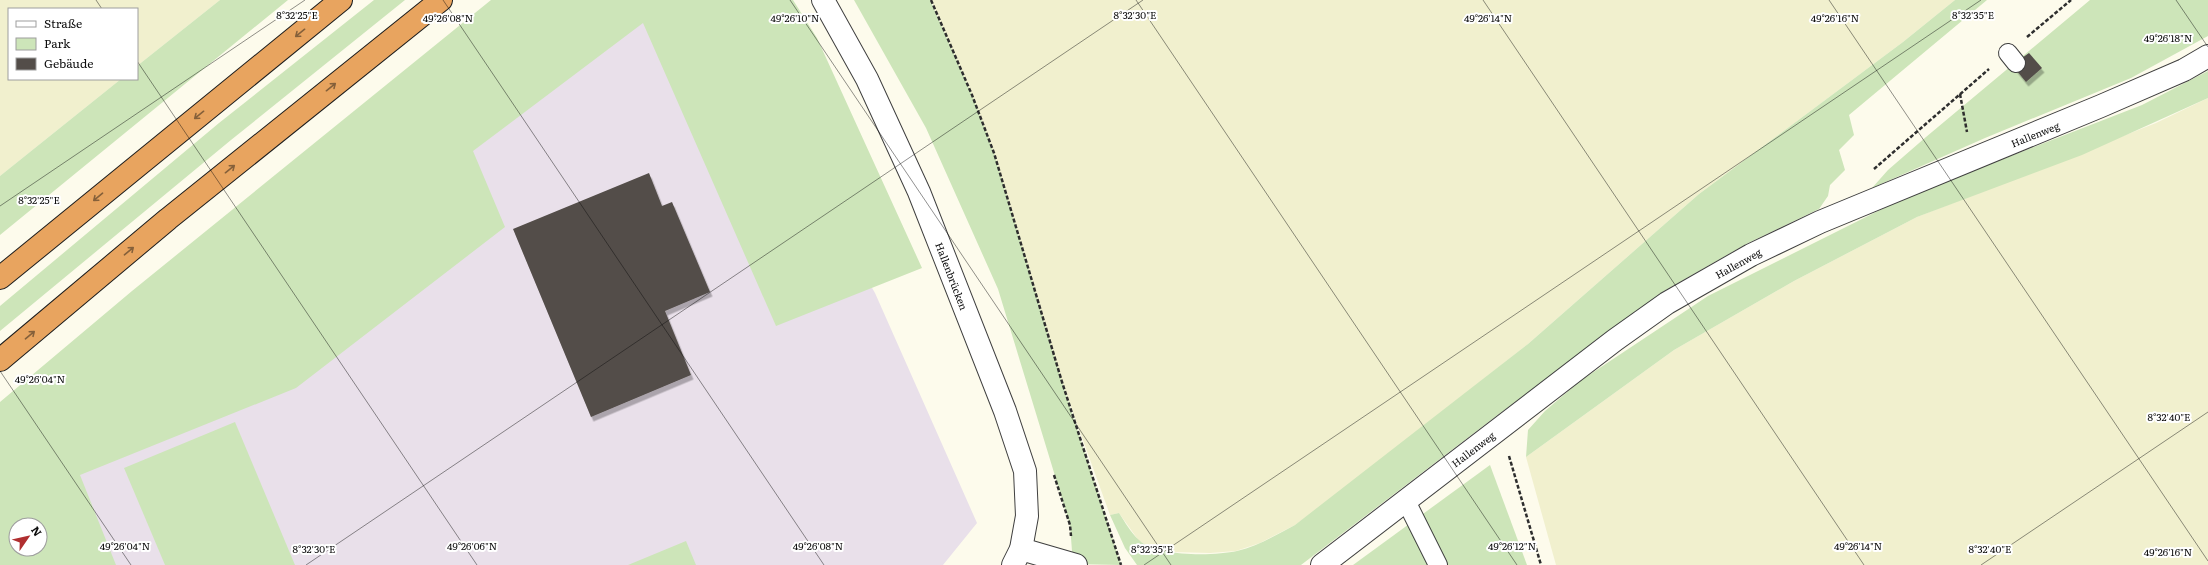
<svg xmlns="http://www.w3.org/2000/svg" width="2208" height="565" font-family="Literata,serif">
<defs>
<filter id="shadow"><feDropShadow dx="2.5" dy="4.5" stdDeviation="0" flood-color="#0004"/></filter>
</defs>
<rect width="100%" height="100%" fill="#fdfbec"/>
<path fill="#e9e0ea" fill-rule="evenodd" d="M616,0H707L875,293L977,523L943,565H0V519ZM16,525H40V549H16Z"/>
<g fill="#f1f0ce">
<path d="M0,0H220L137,66V9H9V79H121L0,176Z"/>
<path d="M931,0H1955L1903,42L1699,194L1528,344L1338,494L1295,525L1260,543L1236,551L1210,553L1174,552L1153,549L1139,541L1119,513L1110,515L1062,382L994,153L972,95Z"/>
<path d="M2208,98V565H1556L1526,457L1674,350L1794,281L1917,217L2156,123Z"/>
</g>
<g fill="#cde5b9" fill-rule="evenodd">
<path d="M220,0H288L0,235V176L121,79H137V66Z"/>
<path d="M374,0H405L231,140L0,331V306L219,123Z"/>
<path d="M491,0H793L817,38L922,268L776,326L643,23L473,151L505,227L296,388L80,475L116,565H0V402L132,291ZM16,525H40V549H16Z"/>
<path d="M854,0H930L972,95L994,153L1062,382L1121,565L1073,564L1070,525L998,289L926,128Z"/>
<path d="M1955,0H1987L1849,115L1854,135L1839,150L1845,170L1830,185L1828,196L1819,209L1748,243L1664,291L1495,417L1301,565H1137L1125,548L1110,515L1119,513C1125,522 1131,533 1139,540C1156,557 1214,556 1237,551C1258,546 1276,535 1295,525L1528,344L1699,194L1903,42Z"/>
<path d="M2090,0H2208V36L2131,78L1985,138L1872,188L1888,170L1926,137Z"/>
<path d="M2208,71V98L2082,155L1917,217L1794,281L1674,350L1526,457L1528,430L1545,411L1580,381L1708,296L1910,195L2142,105Z"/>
<path d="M235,422L295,565H165L124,468Z"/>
<path d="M1490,465L1527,565H1353Z"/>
<path d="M686,541L696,565H628Z"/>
</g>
<g fill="#534d49" filter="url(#shadow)">
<path d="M2029,53L2042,68L2026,82L2012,65Z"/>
<path d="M649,173L662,206L672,202L710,292L665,311L691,375L591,417L513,229Z"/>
</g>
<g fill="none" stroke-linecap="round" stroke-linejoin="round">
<g stroke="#3f3f3f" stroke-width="20">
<g id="service">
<path d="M2008,53L2016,63"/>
<path d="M1406,501L1438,565"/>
</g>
</g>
<g stroke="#3f3f3f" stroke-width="24">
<g id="minor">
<path d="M823,0L867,79L919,192L1005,411L1025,471L1027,516L1021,549L1013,565"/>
<path d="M1021,549L1076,565"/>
<path d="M1322,565L1615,340L1667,303L1751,255L1820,222L2101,106L2184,70L2208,56"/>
</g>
</g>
<g stroke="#1d1d1d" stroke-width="24">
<g id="motorway">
<path d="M0,278L341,0"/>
<path d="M0,360L168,219L441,0"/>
</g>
</g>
<g stroke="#2e2e2e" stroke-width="2.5" stroke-dasharray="4 2" stroke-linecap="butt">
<path d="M931,0L972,95L994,153L1062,382L1121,565"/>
<path d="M2027,37L2071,0"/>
<path d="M1960,94L1967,132"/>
<path d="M1874,169L1989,69"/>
<path d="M1509,456L1541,565"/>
<path d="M1054,475L1070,525L1071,536"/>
</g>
<use href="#service" stroke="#fff" stroke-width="18"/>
<use href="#minor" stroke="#fff" stroke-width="22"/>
<use href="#motorway" stroke="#e8a45f" stroke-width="22"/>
</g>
<defs><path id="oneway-shaft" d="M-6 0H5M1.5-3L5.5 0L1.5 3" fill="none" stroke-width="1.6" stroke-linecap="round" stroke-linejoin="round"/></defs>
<g stroke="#85603a">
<use href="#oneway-shaft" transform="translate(300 33) rotate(141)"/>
<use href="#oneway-shaft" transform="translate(331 87) rotate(-39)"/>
<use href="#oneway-shaft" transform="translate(199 115) rotate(141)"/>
<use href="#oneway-shaft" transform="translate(230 169) rotate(-39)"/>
<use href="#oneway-shaft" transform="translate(98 197) rotate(140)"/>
<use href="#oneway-shaft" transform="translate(129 251) rotate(-40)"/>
<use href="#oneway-shaft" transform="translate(30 335) rotate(-40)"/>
</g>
<path fill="none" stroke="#0c0c0c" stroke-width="1" stroke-opacity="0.45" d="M96,0L102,9M443,0L824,565M790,0L1171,565M1136,0L1517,565M1483,0L1864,565M1829,0L2208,561M2176,0L2208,47M137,61L477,565M0,206L305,0M0,371L131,565M306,565L1143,0M1144,565L1981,0M1981,565L2208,412"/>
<g text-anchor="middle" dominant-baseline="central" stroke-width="4" stroke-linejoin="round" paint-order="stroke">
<g font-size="10" fill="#0c0c0c" stroke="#fff">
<text transform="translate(2035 134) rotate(-22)">Hallenweg</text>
<text transform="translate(1738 263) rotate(-29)">Hallenweg</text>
<text transform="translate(952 276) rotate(69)">Hallenbrücken</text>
<text transform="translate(1473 449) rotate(-37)">Hallenweg</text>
</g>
</g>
<g font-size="10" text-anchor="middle" fill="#0c0c0c" stroke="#fff" stroke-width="4" stroke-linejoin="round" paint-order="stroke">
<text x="1973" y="19">8°32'35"E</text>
<text x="297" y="19">8°32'25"E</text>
<text x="1135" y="19">8°32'30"E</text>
<text x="448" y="22">49°26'08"N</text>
<text x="1488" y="22">49°26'14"N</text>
<text x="1835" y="22">49°26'16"N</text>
<text x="795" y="22">49°26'10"N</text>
<text x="2168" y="42">49°26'18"N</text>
<text x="39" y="204">8°32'25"E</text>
<text x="40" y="383">49°26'04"N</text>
<text x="2169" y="421">8°32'40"E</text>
<text x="125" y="550">49°26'04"N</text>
<text x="472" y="550">49°26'06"N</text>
<text x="818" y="550">49°26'08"N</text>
<text x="1512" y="550">49°26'12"N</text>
<text x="1858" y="550">49°26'14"N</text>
<text x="314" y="553">8°32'30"E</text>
<text x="1152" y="553">8°32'35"E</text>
<text x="1990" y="553">8°32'40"E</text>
<text x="2168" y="556">49°26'16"N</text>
</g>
<rect x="8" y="8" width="130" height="72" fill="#ffffff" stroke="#9e9e9e"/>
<rect x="16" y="21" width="20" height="6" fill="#ffffff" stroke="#9e9e9e"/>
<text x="44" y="28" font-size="12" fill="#0c0c0c">Straße</text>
<rect x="16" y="38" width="20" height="12" fill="#cde5b9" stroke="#9e9e9e"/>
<text x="44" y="48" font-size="12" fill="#0c0c0c">Park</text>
<rect x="16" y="58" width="20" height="12" fill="#534d49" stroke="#9e9e9e"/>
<text x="44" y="68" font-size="12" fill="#0c0c0c">Gebäude</text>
<g transform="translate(28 537) rotate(56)"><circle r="19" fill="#ffffff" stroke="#9e9e9e"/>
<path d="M0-3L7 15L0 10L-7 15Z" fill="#b02f30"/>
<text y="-6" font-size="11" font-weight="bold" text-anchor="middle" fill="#0c0c0c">N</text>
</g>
</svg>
